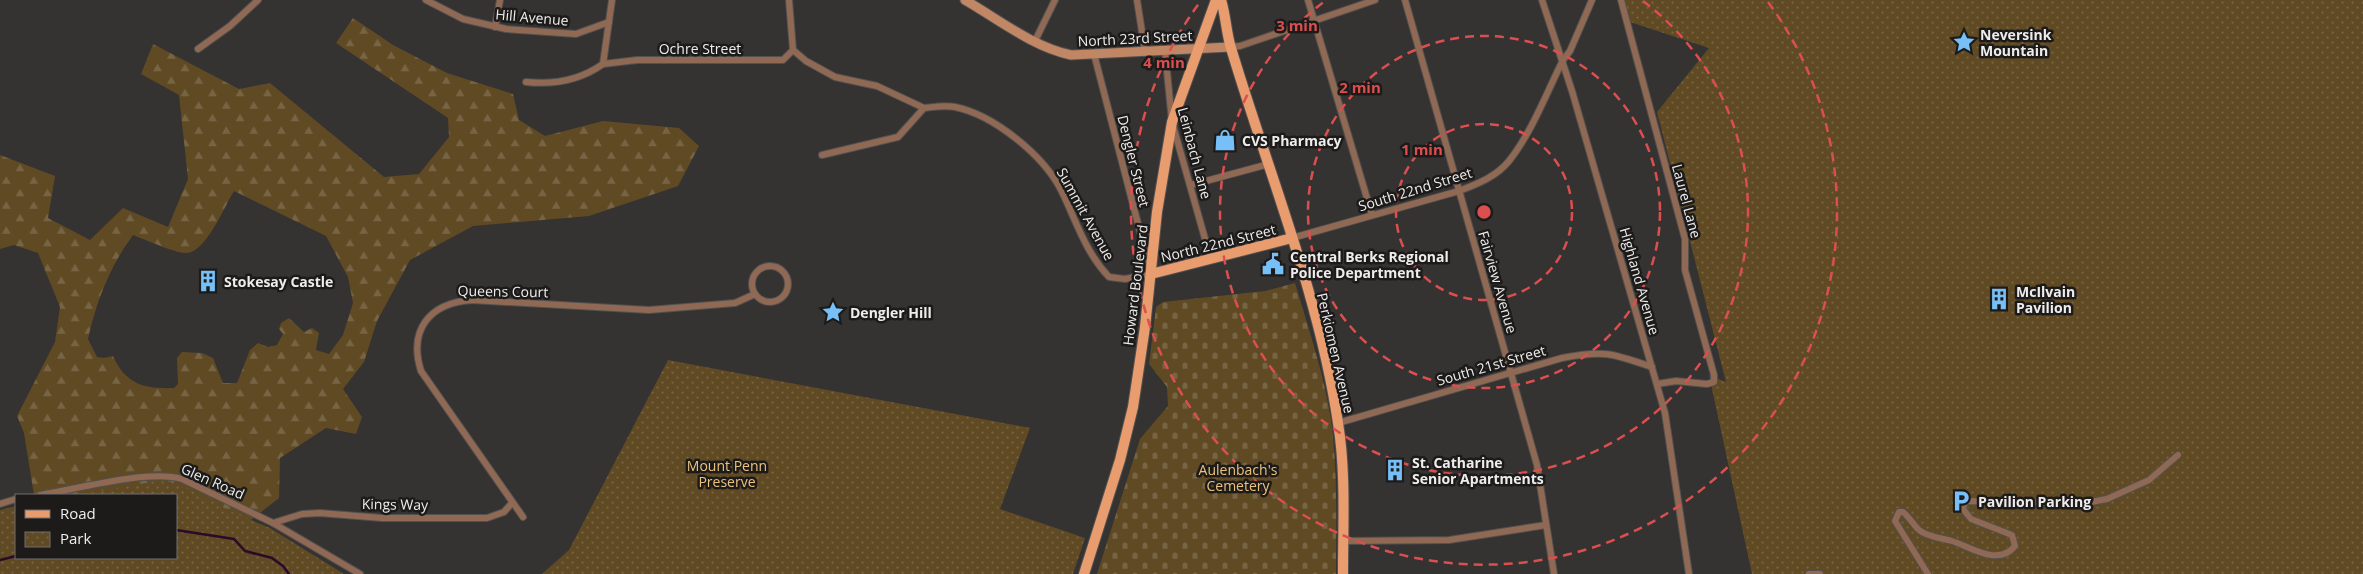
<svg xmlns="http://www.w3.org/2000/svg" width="2363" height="574" font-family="'Open Sans',sans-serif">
<defs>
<pattern id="forest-firs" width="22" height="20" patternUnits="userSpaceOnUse" patternTransform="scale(1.25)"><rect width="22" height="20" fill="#604a24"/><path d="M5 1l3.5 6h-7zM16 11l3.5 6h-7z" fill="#776444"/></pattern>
<pattern id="cemetery-stones" width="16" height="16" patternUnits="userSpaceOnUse" patternTransform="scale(1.25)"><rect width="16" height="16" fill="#604a24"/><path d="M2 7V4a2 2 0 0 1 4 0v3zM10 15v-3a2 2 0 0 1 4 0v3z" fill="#776444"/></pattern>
<pattern id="park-dots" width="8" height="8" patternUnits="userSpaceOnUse" patternTransform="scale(1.25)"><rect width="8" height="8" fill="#604a24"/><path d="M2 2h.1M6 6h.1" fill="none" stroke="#776444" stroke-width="1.8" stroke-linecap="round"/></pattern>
</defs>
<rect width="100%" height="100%" fill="#353232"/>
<path fill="url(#forest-firs)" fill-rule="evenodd" d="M353,18L393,45L447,73L513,94L519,120L545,136L603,121L679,128L699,146L678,186L589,216L473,226L410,260L377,321L364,362L343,389L362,417L356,434L326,428L280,458L279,498L182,574L176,558V495H34L24,433L17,416L55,342L60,307L38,253L14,245L0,249V155L55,176L48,218L90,240L123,208L168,227L188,179L179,95L141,74L153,44L239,89L270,83L384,177L419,174L449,137L448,118L336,43ZM234,191L326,236L348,277L353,303L343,335L329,354L316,350L319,333L312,328L304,332L289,318L281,323L279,329L283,334L277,345L268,347L258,343L250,350L237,383H223L213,358L202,353L182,352L177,358L178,384L174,388C145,389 126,385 113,356L104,358L97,357L88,339C96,302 110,266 133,235C146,240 173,252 185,253C205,255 225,205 234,191Z"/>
<path fill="url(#cemetery-stones)" d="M1295,283C1308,327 1324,374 1331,420C1338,471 1336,523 1336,574H1097L1140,439L1168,406L1167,387L1149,364L1156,307L1163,302L1265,291Z"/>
<g fill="url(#park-dots)">
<path d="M1619,0H2363V574H1752L1709,375L1726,382L1657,112L1709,48L1624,20Z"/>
<path d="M668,360L1030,428L1000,509L1085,538L1073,574H542L569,550Z"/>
<path d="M158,481L176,482L232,512L270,528L344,574H0V510L16,506V558H176V495H77Z"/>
</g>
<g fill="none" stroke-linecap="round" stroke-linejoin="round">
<g stroke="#280a29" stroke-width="2.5">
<path d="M176,530L234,539L245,551L272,558L283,566L289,574"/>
<path d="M0,560L16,556"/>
</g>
<g stroke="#535050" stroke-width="8">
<g id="minor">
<path d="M426,0L463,19L506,29L576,34L609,22"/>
<path d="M789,0L793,50"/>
<path d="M1137,0L1145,51"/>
<path d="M1308,0L1372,215"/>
<path d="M1405,0L1537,465L1554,574"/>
<path d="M1542,0L1572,91L1665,413L1689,574"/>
<path d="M1621,0L1685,239V270L1714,375V382L1707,384L1676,381L1657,384"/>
<path d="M495,27L500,0"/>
<path d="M1035,41L1055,0"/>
<path d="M1230,47L1240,46L1375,0"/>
<path d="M198,49L230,26L258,0"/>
<path d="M793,50L806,61L835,77L877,86L924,108"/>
<path d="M1165,51L1172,122L1211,260"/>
<path d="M603,64L637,60H783L793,50"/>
<path d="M526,82C554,85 579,81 603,64L612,0"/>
<path d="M822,155L898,137L924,108C934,107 945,105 955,107C994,115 1043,155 1061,190C1076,220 1085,252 1109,277L1125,279L1151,274L1094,54"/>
<path d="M1191,185L1269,164"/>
<path d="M1292,238L1459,191C1477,184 1496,177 1509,161C1532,132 1546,94 1563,60L1570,51L1592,0"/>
<circle cx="770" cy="284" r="18"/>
<path d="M1338,423L1562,358C1604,350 1612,353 1652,367"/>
<path d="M40,495C77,489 149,469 182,479L273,523L360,574"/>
<path d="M0,504L16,499"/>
<path d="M523,517L421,371C408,329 430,303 472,300L649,310L735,303L755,294"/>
<path d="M273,523L302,514L320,513L382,518H487L504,512L512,503"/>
<path d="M1343,541L1449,540L1546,525"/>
<path d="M1809,574H1820"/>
<path d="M1928,574L1895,521L1899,512H1903C1909,517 1913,524 1919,530C1927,537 1942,538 1952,541C1971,547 1998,567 2015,546L2012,535L1971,519L1963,509L1965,501L2061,503L2091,502L2107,499L2149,480L2178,455"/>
</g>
</g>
<g stroke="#535050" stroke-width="11">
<path id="secondary" d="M965,0C998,19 1033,47 1071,55L1230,47"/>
</g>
<g stroke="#535050" stroke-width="12">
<g id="primary">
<path d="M1221,0C1226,16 1226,32 1231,48C1268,172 1319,294 1338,423C1346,472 1343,524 1343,574"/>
<path d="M1151,274L1292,238"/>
<path d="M1084,574L1120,460L1133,407L1145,327L1157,212L1172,122L1216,0"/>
</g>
</g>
<use href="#minor" stroke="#8f6953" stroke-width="6"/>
<use href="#secondary" stroke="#c18663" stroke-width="9"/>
<use href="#primary" stroke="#e99d6f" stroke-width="10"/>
</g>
<g fill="none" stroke="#db4f4f" stroke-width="2.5" stroke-dasharray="9 6">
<circle cx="1484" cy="212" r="88"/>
<circle cx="1484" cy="212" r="176"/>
<path d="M1643 1A264 264 0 1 1 1325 1"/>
<path d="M1768 2A353 353 0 1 1 1200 2"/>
</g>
<defs>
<g id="sight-bare" transform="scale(1.725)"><path d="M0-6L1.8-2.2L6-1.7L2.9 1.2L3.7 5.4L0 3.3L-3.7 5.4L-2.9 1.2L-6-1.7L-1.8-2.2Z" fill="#76c0f7" stroke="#1c1b1a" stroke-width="2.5" paint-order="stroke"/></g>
<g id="shop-bare" transform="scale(1.725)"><path d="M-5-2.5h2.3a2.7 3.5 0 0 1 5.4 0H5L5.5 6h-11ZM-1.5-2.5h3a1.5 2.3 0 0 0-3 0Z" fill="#76c0f7" stroke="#1c1b1a" stroke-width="2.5" paint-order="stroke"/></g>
<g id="civic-bare" transform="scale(1.725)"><path d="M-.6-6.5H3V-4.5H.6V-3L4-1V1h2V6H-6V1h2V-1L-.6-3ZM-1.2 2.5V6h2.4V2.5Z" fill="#76c0f7" stroke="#1c1b1a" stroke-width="2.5" paint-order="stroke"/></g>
<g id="building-bare" transform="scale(1.725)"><path d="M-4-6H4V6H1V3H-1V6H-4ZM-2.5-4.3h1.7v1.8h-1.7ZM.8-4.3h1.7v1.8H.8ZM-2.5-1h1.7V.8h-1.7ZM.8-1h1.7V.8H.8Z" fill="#76c0f7" stroke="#1c1b1a" stroke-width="2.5" paint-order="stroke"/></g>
<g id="parking-bare" transform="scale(1.725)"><path d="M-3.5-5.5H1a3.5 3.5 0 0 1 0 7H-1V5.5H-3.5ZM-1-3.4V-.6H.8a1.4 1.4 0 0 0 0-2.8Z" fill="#76c0f7" stroke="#1c1b1a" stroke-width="2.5" paint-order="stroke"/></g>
</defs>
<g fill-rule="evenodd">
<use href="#sight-bare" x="1964" y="42"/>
<use href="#shop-bare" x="1225" y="140"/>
<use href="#civic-bare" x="1273" y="264"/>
<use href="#building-bare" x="208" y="281"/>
<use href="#building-bare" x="1999" y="299"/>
<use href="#sight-bare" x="833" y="312"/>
<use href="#building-bare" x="1395" y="470"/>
<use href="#parking-bare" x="1961" y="501"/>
</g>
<g text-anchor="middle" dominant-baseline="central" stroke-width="5" stroke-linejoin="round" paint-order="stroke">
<g font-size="14" fill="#eeecec" stroke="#1c1b1a">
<text transform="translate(532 17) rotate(5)">Hill Avenue</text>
<text transform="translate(1135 38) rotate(-3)">North 23rd Street</text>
<text x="700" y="48">Ochre Street</text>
<text transform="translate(1195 153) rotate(75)">Leinbach Lane</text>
<text transform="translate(1134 161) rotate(76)">Dengler Street</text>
<text transform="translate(1415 189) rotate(-17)">South 22nd Street</text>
<text transform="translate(1687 201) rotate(75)">Laurel Lane</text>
<text transform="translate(1086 214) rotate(61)">Summit Avenue</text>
<text transform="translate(1218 243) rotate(-14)">North 22nd Street</text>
<text transform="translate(1640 281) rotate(74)">Highland Avenue</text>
<text transform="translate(1498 282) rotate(74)">Fairview Avenue</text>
<text transform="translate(1135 285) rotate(-83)">Howard Boulevard</text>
<text transform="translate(503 291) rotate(1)">Queens Court</text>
<text transform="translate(1336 353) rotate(77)">Perkiomen Avenue</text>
<text transform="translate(1491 365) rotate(-16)">South 21st Street</text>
<text transform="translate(213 481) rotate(24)">Glen Road</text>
<text transform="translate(395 504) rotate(1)">Kings Way</text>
</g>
<g font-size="14" font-weight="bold" fill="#eeecec" stroke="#1c1b1a" text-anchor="start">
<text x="1980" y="34">Neversink<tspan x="1980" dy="16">Mountain</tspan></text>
<text x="1242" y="140">CVS Pharmacy</text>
<text x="1290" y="256">Central Berks Regional<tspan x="1290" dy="16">Police Department</tspan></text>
<text x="224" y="281">Stokesay Castle</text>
<text x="2016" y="291">McIlvain<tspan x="2016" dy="16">Pavilion</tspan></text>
<text x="850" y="312">Dengler Hill</text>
<text x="1412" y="462">St. Catharine<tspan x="1412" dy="16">Senior Apartments</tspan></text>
<text x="1978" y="501">Pavilion Parking</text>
</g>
<g font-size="14" fill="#ebc27d" stroke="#1c1b1a">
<text x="727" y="465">Mount Penn<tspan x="727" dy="16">Preserve</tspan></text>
<text x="1238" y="469">Aulenbach's<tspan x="1238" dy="16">Cemetery</tspan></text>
</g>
</g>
<circle cx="1484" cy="212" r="8" fill="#db4f4f" stroke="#1c1b1a" stroke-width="2.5"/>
<g font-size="15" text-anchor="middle" font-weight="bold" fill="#db4f4f" stroke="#1c1b1a" stroke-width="5" stroke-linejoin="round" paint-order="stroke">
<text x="1297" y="31">3 min</text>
<text x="1164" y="68">4 min</text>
<text x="1360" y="93">2 min</text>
<text x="1422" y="155">1 min</text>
</g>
<rect x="15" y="494" width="162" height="65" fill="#1c1b1a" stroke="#706f6e"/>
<rect x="25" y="510" width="25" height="8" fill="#e99d6f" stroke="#706f6e"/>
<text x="60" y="519" font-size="15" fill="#eeecec">Road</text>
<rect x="25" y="532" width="25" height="15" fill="url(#park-dots)" stroke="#706f6e"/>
<text x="60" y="544" font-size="15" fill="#eeecec">Park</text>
</svg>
